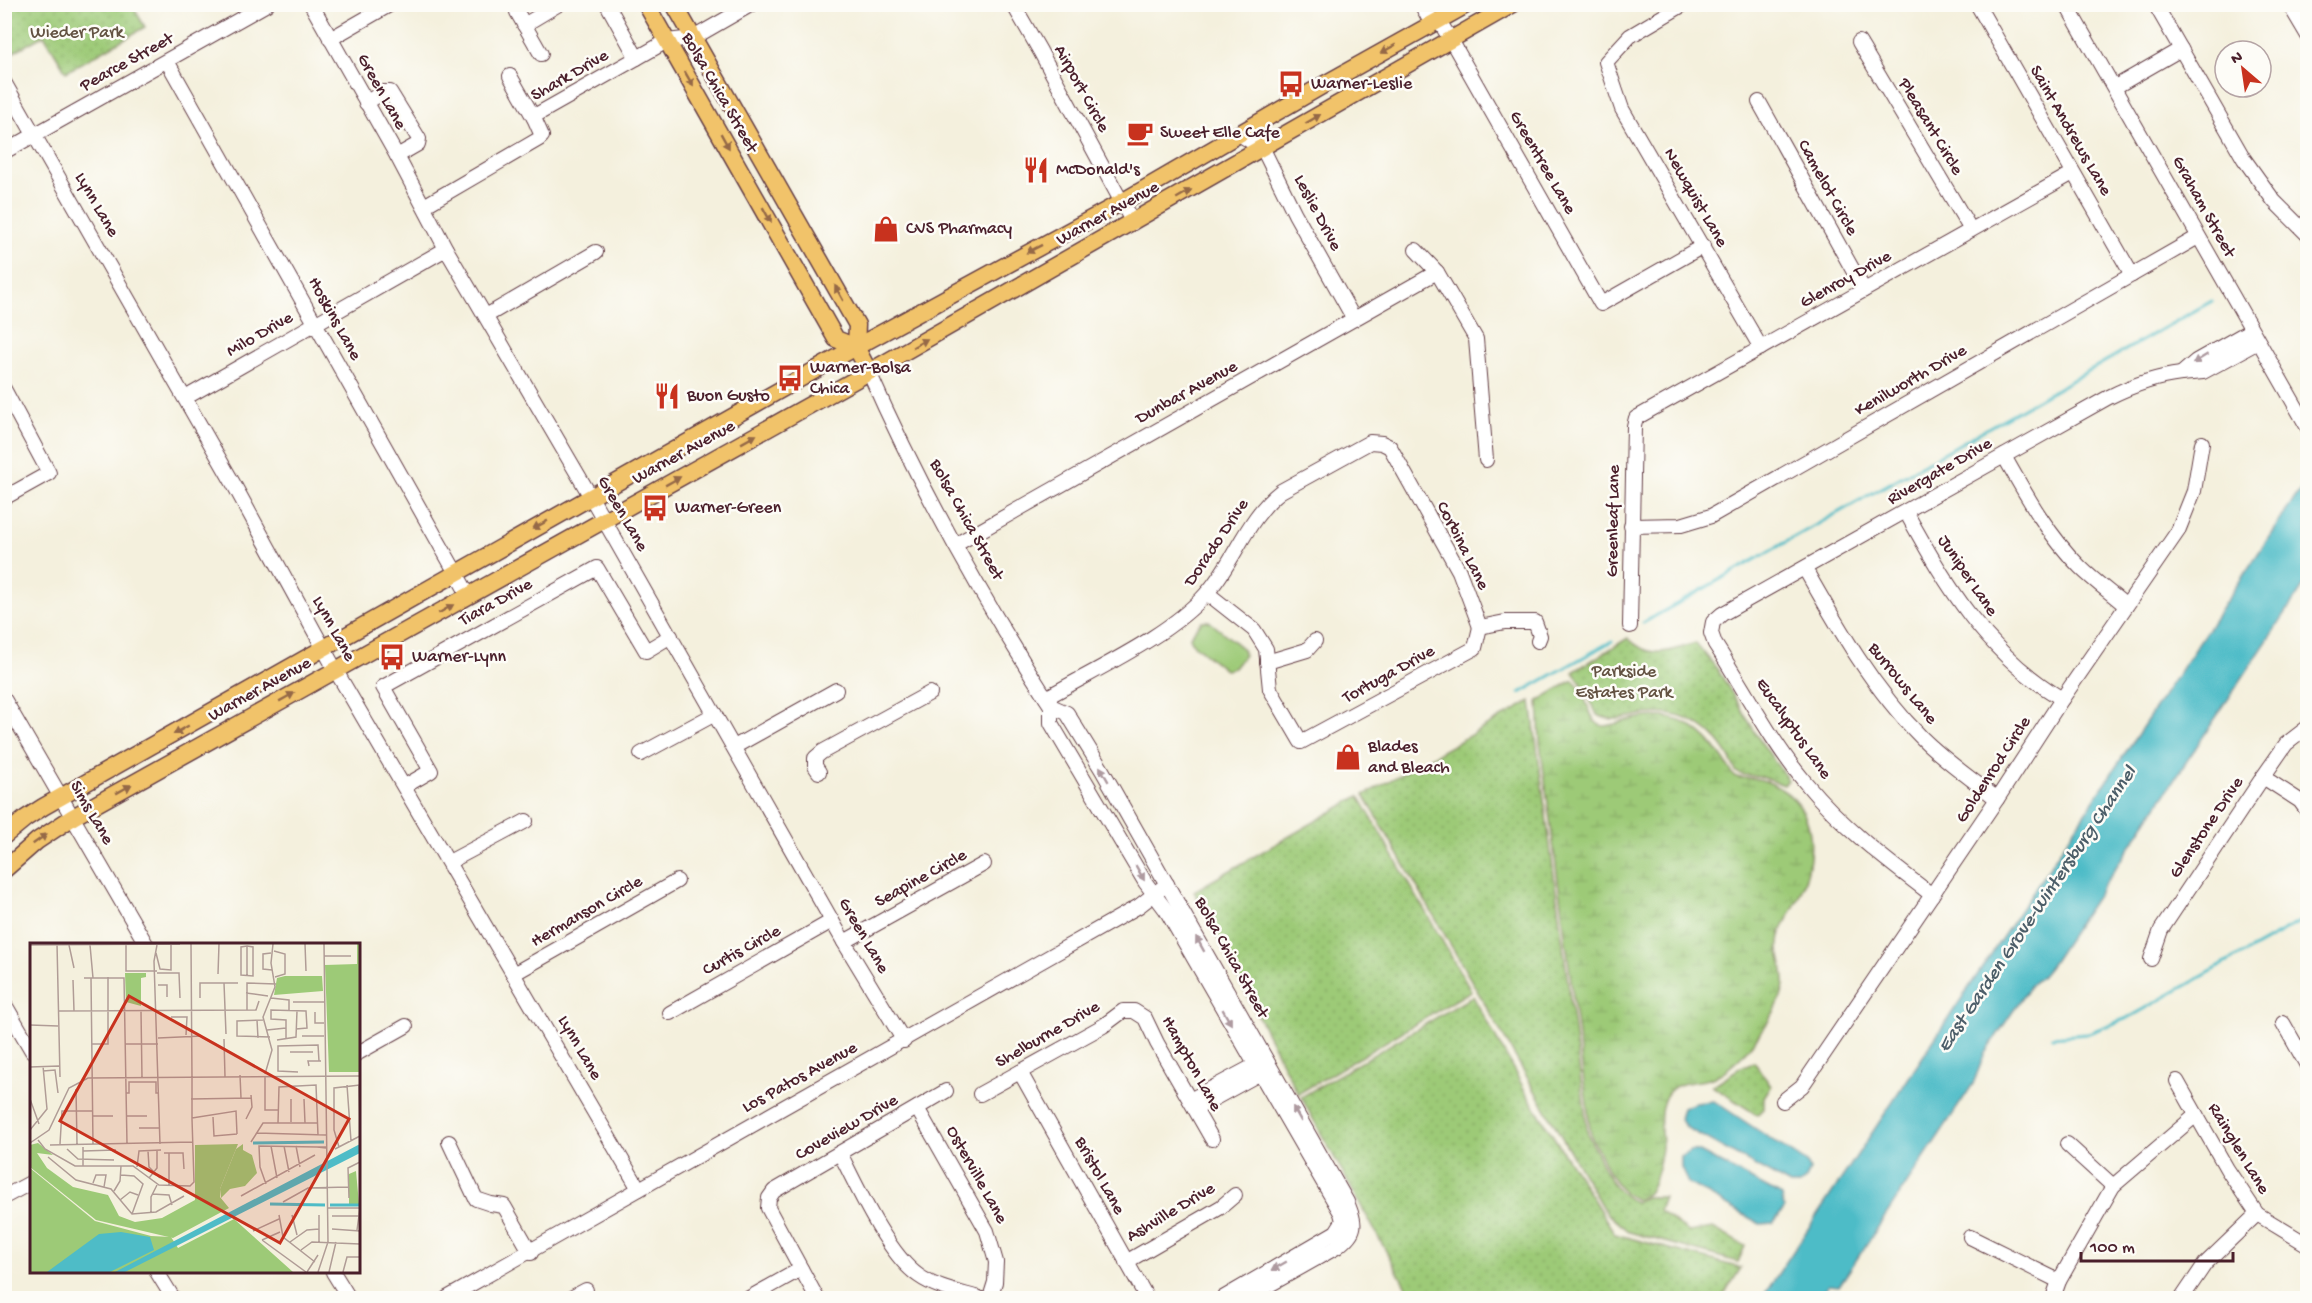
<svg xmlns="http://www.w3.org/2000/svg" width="2312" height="1303" font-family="'Gochi Hand',sans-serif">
<defs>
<pattern id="grass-dots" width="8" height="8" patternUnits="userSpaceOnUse" patternTransform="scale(1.5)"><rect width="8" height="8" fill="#9dca77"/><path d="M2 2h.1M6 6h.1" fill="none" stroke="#89ad67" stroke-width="1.8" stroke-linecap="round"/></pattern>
<pattern id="wetland-marsh" width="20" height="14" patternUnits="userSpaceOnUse" patternTransform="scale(1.5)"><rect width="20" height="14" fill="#9dca77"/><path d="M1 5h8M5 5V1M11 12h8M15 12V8" fill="none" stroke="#89ad67"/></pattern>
</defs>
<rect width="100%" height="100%" fill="#fdfcf7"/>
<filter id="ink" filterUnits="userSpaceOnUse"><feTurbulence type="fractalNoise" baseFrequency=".0167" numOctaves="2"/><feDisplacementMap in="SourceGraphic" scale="12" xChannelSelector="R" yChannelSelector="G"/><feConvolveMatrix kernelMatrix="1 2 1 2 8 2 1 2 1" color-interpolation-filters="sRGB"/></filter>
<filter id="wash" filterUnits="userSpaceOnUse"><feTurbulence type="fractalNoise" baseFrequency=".008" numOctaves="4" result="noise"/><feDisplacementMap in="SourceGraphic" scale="24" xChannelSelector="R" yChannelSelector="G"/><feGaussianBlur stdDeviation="1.35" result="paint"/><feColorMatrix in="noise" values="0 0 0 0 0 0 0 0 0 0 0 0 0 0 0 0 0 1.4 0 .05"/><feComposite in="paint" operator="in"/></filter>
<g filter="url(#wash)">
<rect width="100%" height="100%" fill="#f4f0dd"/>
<g fill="url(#grass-dots)" stroke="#747451" stroke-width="1.5">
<path d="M5,4L132,5L145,27L66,72L44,35L5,57Z"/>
<path d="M1628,638C1651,661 1669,651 1696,643L1718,670L1761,742L1788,780L1784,785L1759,776L1743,775L1736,772C1721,733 1689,710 1646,714C1627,716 1617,724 1597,715L1585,689L1573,672Z"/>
<path d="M1531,701L1588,1135C1600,1158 1611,1194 1636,1202L1646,1197H1664L1659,1211L1689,1232L1713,1228L1745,1246L1738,1262L1629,1232L1605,1212L1364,795Z"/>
<path d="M1359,796L1471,991L1298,1094L1194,891Z"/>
<path d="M1473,996L1528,1096L1615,1234L1741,1268L1722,1298H1412L1301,1097Z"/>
<path d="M1754,1062L1771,1086L1764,1097V1109L1757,1115L1712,1086L1741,1067Z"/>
</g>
<path fill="url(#wetland-marsh)" stroke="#747451" stroke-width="1.5" d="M1573,680C1587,692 1587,716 1598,724C1605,729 1616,723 1625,721C1679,705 1709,732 1734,776C1740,779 1745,778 1752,778C1762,779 1772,783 1781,789C1822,814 1814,867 1796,903C1791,914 1782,925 1780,936C1776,952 1784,965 1784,981C1785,1004 1755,1041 1740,1058C1733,1065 1723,1073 1714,1077C1698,1085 1676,1078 1666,1096C1658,1110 1661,1130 1662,1145C1662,1155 1654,1186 1648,1193C1645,1196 1640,1198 1637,1200L1624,1193L1609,1173L1591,1136L1540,743L1538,701Z"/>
<path fill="#9dca77" stroke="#747451" stroke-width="1.5" d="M1202,621H1209L1243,649L1244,655L1234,668L1225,670L1191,642L1190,636Z"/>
<g fill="#4ebcc7" stroke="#4c6e79" stroke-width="1.5">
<path d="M2307,480V581L2050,966L2041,977L2030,986L1985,1053L1973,1084L1839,1286L1829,1285L1818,1298H1762Z"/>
<path d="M1714,1101L1807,1163L1810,1170L1806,1179L1799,1185H1790L1687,1128L1680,1119L1683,1108L1695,1103Z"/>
<path d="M1690,1151H1698L1782,1196L1784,1209L1773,1223L1760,1224L1688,1183L1681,1168V1157Z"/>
</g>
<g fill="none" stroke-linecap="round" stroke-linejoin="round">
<g stroke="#4ebcc7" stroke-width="3">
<path d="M1643,623L2212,301"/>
<path d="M1520,693L1612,641"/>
<path d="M2052,1037L2086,1034L2130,1017L2308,917"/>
</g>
</g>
</g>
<g filter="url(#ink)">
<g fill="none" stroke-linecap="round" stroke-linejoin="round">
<g stroke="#643e46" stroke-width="16">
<g id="minor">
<path d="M311,4L397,156L446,249L591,497L844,942L904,1041"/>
<path d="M607,4L637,58"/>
<path d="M1013,4L1040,51L1133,223"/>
<path d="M1421,4L1428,17L1439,21L1451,40L1601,304L1703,246"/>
<path d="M1684,4L1630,36L1606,62L1622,109L1761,348"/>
<path d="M1977,4L2132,275"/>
<path d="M2066,4L2308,428"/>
<path d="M2155,4L2244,159L2274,201L2308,235"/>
<path d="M2289,4L2308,36"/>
<path d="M517,12L541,54"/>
<path d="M524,25L559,4"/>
<path d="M330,39L391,4"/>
<path d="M1859,42L1971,230"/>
<path d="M167,61L469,596"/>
<path d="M510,76L534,118"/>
<path d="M4,82L233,483L336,671L639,1189"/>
<path d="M2115,87L2181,49"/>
<path d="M1759,102L1864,290"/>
<path d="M366,103L383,92H390L419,139L418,144L397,156"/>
<path d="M1239,134L1263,149L1295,214L1354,319"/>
<path d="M4,152L267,4"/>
<path d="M424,206L539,139L542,136L534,118L536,115L667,41L693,38L752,4"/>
<path d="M1416,250L1437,272L1476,339L1486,460"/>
<path d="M486,316L596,252"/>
<path d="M2251,330L2196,361L2181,374L2203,372L2258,342"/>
<path d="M869,372C920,488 983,600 1051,706L1067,713L1102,770L1347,1202C1356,1225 1358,1230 1337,1247L1246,1298"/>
<path d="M4,389L49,473L4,498"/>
<path d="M185,398L446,249"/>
<path d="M2004,456C2026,495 2048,535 2080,567C2094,581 2111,593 2126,606"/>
<path d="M1906,512C1947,587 1986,653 2062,699"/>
<path d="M1631,526L1681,525L1711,516L2198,237"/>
<path d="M955,545L1437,272"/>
<path d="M1805,569C1839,629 1873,689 1922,738C1945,761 1972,779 1997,799"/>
<path d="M1207,593L1254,630L1266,649L1270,689L1301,742L1475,648L1480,627"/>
<path d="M1630,626L1634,426L1636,418L2073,173"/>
<path d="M1480,627L1505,622H1535L1540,636L1538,641"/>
<path d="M1267,662L1307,650L1315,641"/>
<path d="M1046,698C1096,669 1169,636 1206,594C1235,562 1246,518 1281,491L1370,442L1382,443L1390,447L1459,571L1480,627"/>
<path d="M4,699L146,944"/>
<path d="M1051,706V723L1145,882L1166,910L1341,1213L1343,1221L1336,1232L1223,1298"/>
<path d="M734,747L836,690"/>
<path d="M641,754L715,714"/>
<path d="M819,772L815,766V758L822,752L930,693"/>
<path d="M2263,777L2300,801L2308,812"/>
<path d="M405,786L431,771L383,687L597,568L646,651L671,636"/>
<path d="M449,862L526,821"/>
<path d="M1932,895C1887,861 1841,826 1805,782C1770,740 1745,690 1715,644L1711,633L1713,622L1722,614L2109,397C2133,385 2155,377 2181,374"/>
<path d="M844,942L984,864"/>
<path d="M2151,959L2161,930L2263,777L2286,744L2308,727"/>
<path d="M515,973L677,881"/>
<path d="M4,1003L32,1051"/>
<path d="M670,1013L832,921"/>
<path d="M2283,1023L2308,1067"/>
<path d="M358,1053L406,1026"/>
<path d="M1020,1072L1147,1298"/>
<path d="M2177,1081L2227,1169L2257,1214L2308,1245"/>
<path d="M980,1094L1103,1026L1123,1011H1134L1145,1018L1157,1043L1212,1139"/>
<path d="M1190,1100L1261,1062"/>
<path d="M1783,1101L1802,1086L1997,799L2062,699L2178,531L2194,491L2202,443"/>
<path d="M917,1108L987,1231L996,1262L995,1282L990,1298"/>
<path d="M1195,1109L1266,1070"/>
<path d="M449,1142L476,1199L491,1204L504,1206L531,1253"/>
<path d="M2067,1144L2113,1186"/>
<path d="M840,1153C857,1187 888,1255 919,1276C936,1288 958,1292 979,1298"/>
<path d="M4,1197L32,1182"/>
<path d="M1970,1237L2059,1281"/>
<path d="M1126,1262L1221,1207L1235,1195"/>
<path d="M157,1272L173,1298"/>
<path d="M333,1272L349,1298"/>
<path d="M447,1298L1139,906L1167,884"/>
<path d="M571,1298L586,1290"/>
<path d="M749,1298L801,1269"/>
<path d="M817,1298L768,1208L769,1198L774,1191L946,1091"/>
<path d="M2053,1298L2059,1281L2113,1186L2196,1115"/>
<path d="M2182,1298L2205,1264L2257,1214"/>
</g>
</g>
<g stroke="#643e46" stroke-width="19">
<g id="major">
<path d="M646,4L836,339L856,347"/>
<path d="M674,4L857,325L856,347L869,372"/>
<path d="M4,836L26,818L43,807L856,347L1122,202L1325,84L1468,4"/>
<path d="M4,870L37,841L73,817L869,372L1513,4"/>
</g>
</g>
<use href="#minor" stroke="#fff" stroke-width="14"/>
<use href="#major" stroke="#f1c36a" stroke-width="16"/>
</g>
<defs><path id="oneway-solid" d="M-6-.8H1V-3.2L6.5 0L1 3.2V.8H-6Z" transform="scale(1.5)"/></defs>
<g fill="#956947">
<use href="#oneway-solid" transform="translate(1388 49) rotate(151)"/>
<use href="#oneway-solid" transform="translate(689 79) rotate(60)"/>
<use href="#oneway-solid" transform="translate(1313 119) rotate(-31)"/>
<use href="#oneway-solid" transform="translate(725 141) rotate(61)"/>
<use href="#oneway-solid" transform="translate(1184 194) rotate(-30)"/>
<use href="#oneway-solid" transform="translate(767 215) rotate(61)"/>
<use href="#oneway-solid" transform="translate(1034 249) rotate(153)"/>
<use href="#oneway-solid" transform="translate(839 293) rotate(-119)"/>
<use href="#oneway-solid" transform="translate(920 343) rotate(-30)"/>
<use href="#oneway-solid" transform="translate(749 439) rotate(-29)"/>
<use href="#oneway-solid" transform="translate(673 481) rotate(-29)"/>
<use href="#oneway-solid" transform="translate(540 525) rotate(151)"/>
<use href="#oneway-solid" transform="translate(446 609) rotate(-30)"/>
<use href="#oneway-solid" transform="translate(287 697) rotate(-29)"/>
<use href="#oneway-solid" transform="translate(181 730) rotate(150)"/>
<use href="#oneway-solid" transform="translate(124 789) rotate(-29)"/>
<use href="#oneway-solid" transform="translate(40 839) rotate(-36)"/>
</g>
<g fill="#ae9aa0">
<use href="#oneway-solid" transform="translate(2200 359) rotate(148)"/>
<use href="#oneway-solid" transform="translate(1104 774) rotate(-120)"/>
<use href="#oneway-solid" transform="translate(1140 873) rotate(60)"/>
<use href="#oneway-solid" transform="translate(1200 944) rotate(-119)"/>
<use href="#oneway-solid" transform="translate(1227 1017) rotate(60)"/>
<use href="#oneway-solid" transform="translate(1297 1114) rotate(-120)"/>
<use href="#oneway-solid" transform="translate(1279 1266) rotate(150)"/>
</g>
</g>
<defs>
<g id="bus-bare" transform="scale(2.07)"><path d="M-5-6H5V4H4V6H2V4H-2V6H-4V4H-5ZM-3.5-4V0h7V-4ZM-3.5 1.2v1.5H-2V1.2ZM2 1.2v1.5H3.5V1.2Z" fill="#c8321e" stroke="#fdfcf7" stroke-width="2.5" paint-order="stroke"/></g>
<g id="cafe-bare" transform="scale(2.07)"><path d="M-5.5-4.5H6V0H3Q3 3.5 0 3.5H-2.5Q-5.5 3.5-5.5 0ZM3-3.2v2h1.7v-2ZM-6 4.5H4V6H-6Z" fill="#c8321e" stroke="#fdfcf7" stroke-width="2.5" paint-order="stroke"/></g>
<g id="restaurant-bare" transform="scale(2.07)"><path d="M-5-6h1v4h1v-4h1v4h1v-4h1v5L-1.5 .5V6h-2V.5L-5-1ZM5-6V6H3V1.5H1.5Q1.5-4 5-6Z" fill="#c8321e" stroke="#fdfcf7" stroke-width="2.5" paint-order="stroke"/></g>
<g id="shop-bare" transform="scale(2.07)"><path d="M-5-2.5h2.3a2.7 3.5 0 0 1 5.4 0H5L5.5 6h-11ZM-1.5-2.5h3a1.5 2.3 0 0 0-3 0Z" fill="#c8321e" stroke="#fdfcf7" stroke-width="2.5" paint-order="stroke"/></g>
</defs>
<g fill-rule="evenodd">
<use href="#bus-bare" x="1291" y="84"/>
<use href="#cafe-bare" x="1140" y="133"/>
<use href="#restaurant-bare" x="1036" y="170"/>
<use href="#shop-bare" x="886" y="229"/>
<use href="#bus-bare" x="790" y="378"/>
<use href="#restaurant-bare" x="667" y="396"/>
<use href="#bus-bare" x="655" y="508"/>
<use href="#bus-bare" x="392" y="657"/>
<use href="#shop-bare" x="1348" y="757"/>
</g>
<g text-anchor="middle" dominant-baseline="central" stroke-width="5" stroke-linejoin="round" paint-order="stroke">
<g font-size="18" fill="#635242" stroke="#fdfcf7">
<text x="77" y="33">Wieder Park</text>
<text x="1624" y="672">Parkside<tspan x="1624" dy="21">Estates Park</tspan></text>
</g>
<g font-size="18" fill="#4a1f2b" stroke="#fdfcf7">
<text transform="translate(127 63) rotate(-29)">Pearce Street</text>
<text transform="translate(570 76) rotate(-30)">Shark Drive</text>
<text transform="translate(1081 89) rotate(61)">Airport Circle</text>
<text transform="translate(381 92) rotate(61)">Green Lane</text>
<text transform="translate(719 93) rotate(60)">Bolsa Chica Street</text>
<text transform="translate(1930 127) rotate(59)">Pleasant Circle</text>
<text transform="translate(2070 131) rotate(60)">Saint Andrews Lane</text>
<text transform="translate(1542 163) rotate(60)">Greentree Lane</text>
<text transform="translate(1827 188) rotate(61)">Camelot Circle</text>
<text transform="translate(1695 198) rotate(60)">Newquist Lane</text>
<text transform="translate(96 205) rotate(60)">Lynn Lane</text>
<text transform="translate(2203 207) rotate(61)">Graham Street</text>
<text transform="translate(1317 213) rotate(62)">Leslie Drive</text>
<text transform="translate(1108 214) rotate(-29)">Warner Avenue</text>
<text transform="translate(1846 280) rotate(-29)">Glenroy Drive</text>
<text transform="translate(334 319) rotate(61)">Hoskins Lane</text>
<text transform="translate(260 335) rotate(-30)">Milo Drive</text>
<text transform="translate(1911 381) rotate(-30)">Kenilworth Drive</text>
<text transform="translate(1187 393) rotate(-29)">Dunbar Avenue</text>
<text transform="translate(684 453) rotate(-29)">Warner Avenue</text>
<text transform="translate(1940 472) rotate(-30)">Rivergate Drive</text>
<text transform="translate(622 514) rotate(60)">Green Lane</text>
<text transform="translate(966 520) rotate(61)">Bolsa Chica Street</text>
<text transform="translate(1614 521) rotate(-89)">Greenleaf Lane</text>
<text transform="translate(1217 543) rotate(-56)">Dorado Drive</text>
<text transform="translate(1462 546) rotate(63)">Corbina Lane</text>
<text transform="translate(1967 576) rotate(56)">Juniper Lane</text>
<text transform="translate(496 603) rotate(-29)">Tiara Drive</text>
<text transform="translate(333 629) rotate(61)">Lynn Lane</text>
<text transform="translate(1389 675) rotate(-29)">Tortuga Drive</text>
<text transform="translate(1902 684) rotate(51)">Burrows Lane</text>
<text transform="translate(260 690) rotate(-29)">Warner Avenue</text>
<text transform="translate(1793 729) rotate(55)">Eucalyptus Lane</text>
<text transform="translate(1994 770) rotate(-57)">Goldenrod Circle</text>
<text transform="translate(91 813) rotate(60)">Sims Lane</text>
<text transform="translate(2207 828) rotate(-56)">Glenstone Drive</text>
<text transform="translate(921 879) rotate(-29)">Seapine Circle</text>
<text transform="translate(587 912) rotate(-30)">Hermanson Circle</text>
<text transform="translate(863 936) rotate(60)">Green Lane</text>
<text transform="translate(742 951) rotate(-29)">Curtis Circle</text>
<text transform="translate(1231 958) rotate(61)">Bolsa Chica Street</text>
<text transform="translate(1048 1035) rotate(-30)">Shelburne Drive</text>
<text transform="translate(579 1048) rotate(60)">Lynn Lane</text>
<text transform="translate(1191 1064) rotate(61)">Hampton Lane</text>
<text transform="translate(800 1078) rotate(-29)">Los Patos Avenue</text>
<text transform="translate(847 1128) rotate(-30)">Coveview Drive</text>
<text transform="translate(2238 1149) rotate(59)">Rainglen Lane</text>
<text transform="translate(976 1175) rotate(61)">Osterville Lane</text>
<text transform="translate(1099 1176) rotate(61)">Bristol Lane</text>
<text transform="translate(1171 1213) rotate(-31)">Ashville Drive</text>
</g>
<g font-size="18" fill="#4a1f2b" stroke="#fdfcf7" text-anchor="start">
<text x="1311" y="84">Warner-Leslie</text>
<text x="1160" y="133">Sweet Elle Cafe</text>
<text x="1056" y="170">McDonald's</text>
<text x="906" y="229">CVS Pharmacy</text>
<text x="810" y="368">Warner-Bolsa<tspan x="810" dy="21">Chica</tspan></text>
<text x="687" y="396">Buon Gusto</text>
<text x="675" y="508">Warner-Green</text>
<text x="412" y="657">Warner-Lynn</text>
<text x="1368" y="747">Blades<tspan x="1368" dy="21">and Bleach</tspan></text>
</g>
<g font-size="20" font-style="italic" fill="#4c5e69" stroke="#fdfcf7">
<text transform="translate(2038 910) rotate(-56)">East Garden Grove-Wintersburg Channel</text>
</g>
</g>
<g transform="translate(30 943)">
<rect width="330" height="330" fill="#f4f0dd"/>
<path d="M327,1H330V129H299L295,22L327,21ZM95,30H116V34L111,35V63L96,59ZM255,33H292L293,48L244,52L247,35ZM8,200L23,212L7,210L17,225L43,244L78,252L89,273L105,279L132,275L165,257V202L208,201L190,246V254L199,265L143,295L66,277L0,224V202ZM326,228L329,261H319V231Z" fill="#9dca77"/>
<path d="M213,201V207L222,212L227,230L215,243L200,246L191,255L190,246L206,206ZM0,225L65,278L121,293L141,294L148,305L204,276L263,329H0Z" fill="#9dca77"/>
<path d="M330,201V210L95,329H85ZM91,289L120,294L124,307L80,329H17L69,291Z" fill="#4ebcc7"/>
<path fill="none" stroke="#4ebcc7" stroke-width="3" d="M223,200L294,199M240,261L295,262M300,262H330"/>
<path fill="none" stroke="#b09c96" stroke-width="1.5" d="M27,1L30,134M161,1L162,135M275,1L276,28M0,2L150,1M39,2L44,25M60,2L63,35M96,2V28H127M127,2L124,18L130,201M217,3L223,4V33L211,32V4ZM217,3V33M244,8L255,11V31L245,34M126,10L130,26L141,27V1M241,10L233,11V26L242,27M294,13H321M127,30H149L150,55M188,31L189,1M54,35H94L97,201M61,35L63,201M43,37L44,68M194,40L196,91M128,42H137V54M216,50L238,53M170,55V40H208M241,55L259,57V67M263,59H294M217,67V40L246,41M29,68L226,67L229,58M111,68L112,135M285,69V80H294M141,74H157L156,92M227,77L228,95M233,77L207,78V93L240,94M0,82L28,83M237,87L256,85M272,93H294M128,95L172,93M256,95V77L241,76V67L276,68L277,85L266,86M194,96L195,134M247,97L266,94L267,68M62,101H78V34M95,101H128M260,109H283M279,123L278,118H291M0,124L29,123M13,128L25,127L28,150M268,129L248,128V103L288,102L289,118M235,131L242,107L233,74L245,44L241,20L243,1M210,132L211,155M235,133V167H248M317,142L321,198M329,142L330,184M46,146L47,201M96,150H99V139H126V150H129M0,156L9,181M161,156L221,155M261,156V179M274,156L275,180M63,173H83M96,173H117M183,174L184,193L207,191M162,175L206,168L207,191M162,176V135M216,176L222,164L221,152M248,180L249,144L286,142L288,192M109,185H129M0,187L17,166L13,123M227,190L296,192M8,197L15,206L45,223H103L129,242L160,243L164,239L162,176M221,199L233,180H287M0,200L19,187L39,145L58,135L330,133M30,201L32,168H63M20,202L163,199M241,203L247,235M254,203L259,229M266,203L270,224M53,204V223M296,204H287L296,205M309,204L304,187V145L330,142M37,206L48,216L84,217M305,206L330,193M53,208L86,207M118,208L119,224L130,235M134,210H153L154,226M139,210V242M18,214L46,237L81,246L102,271L126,269L154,253M107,224L109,208L131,207M91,232L104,233L113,241L102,271M119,235L127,225V208M63,240L66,232H76L74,244M236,241L230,224L229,203L287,204M84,248L90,238L91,223M122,251L139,252L142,262M211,253L285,212M319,255L318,225L330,219M90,257L100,249L108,252M253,259L278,245L318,244M298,265H330M121,269V254L127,242M249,272L253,294L285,319M262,272L267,292M289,272V299M302,273H330M302,286L330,288M327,287L330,265M223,288L249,276M232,297L276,329M232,297L250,289M260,299L277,287L289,286M271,307L282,299L330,301M277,329L288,312M288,329L298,299L294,1M299,329L306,299M313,329L317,314H330"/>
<path fill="#c8321e" fill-opacity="0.15" stroke="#c8321e" stroke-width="3" d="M99,53L319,176L250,300L30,178Z"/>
<rect width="330" height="330" fill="none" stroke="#4a1f2b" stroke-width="3"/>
</g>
<rect width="2312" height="1303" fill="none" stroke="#fdfcf7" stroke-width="24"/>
<g transform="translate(2243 69) rotate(331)"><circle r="28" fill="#fdfcf7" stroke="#b5a4a5" stroke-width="1.5"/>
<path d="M0-4.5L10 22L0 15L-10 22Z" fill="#c8321e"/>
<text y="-9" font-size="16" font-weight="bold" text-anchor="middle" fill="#4a1f2b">N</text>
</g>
<path d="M2081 1252v9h152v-9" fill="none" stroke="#4a1f2b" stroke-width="3"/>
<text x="2090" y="1252" font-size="18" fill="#4a1f2b" stroke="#fdfcf7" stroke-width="4.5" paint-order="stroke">100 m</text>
</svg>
